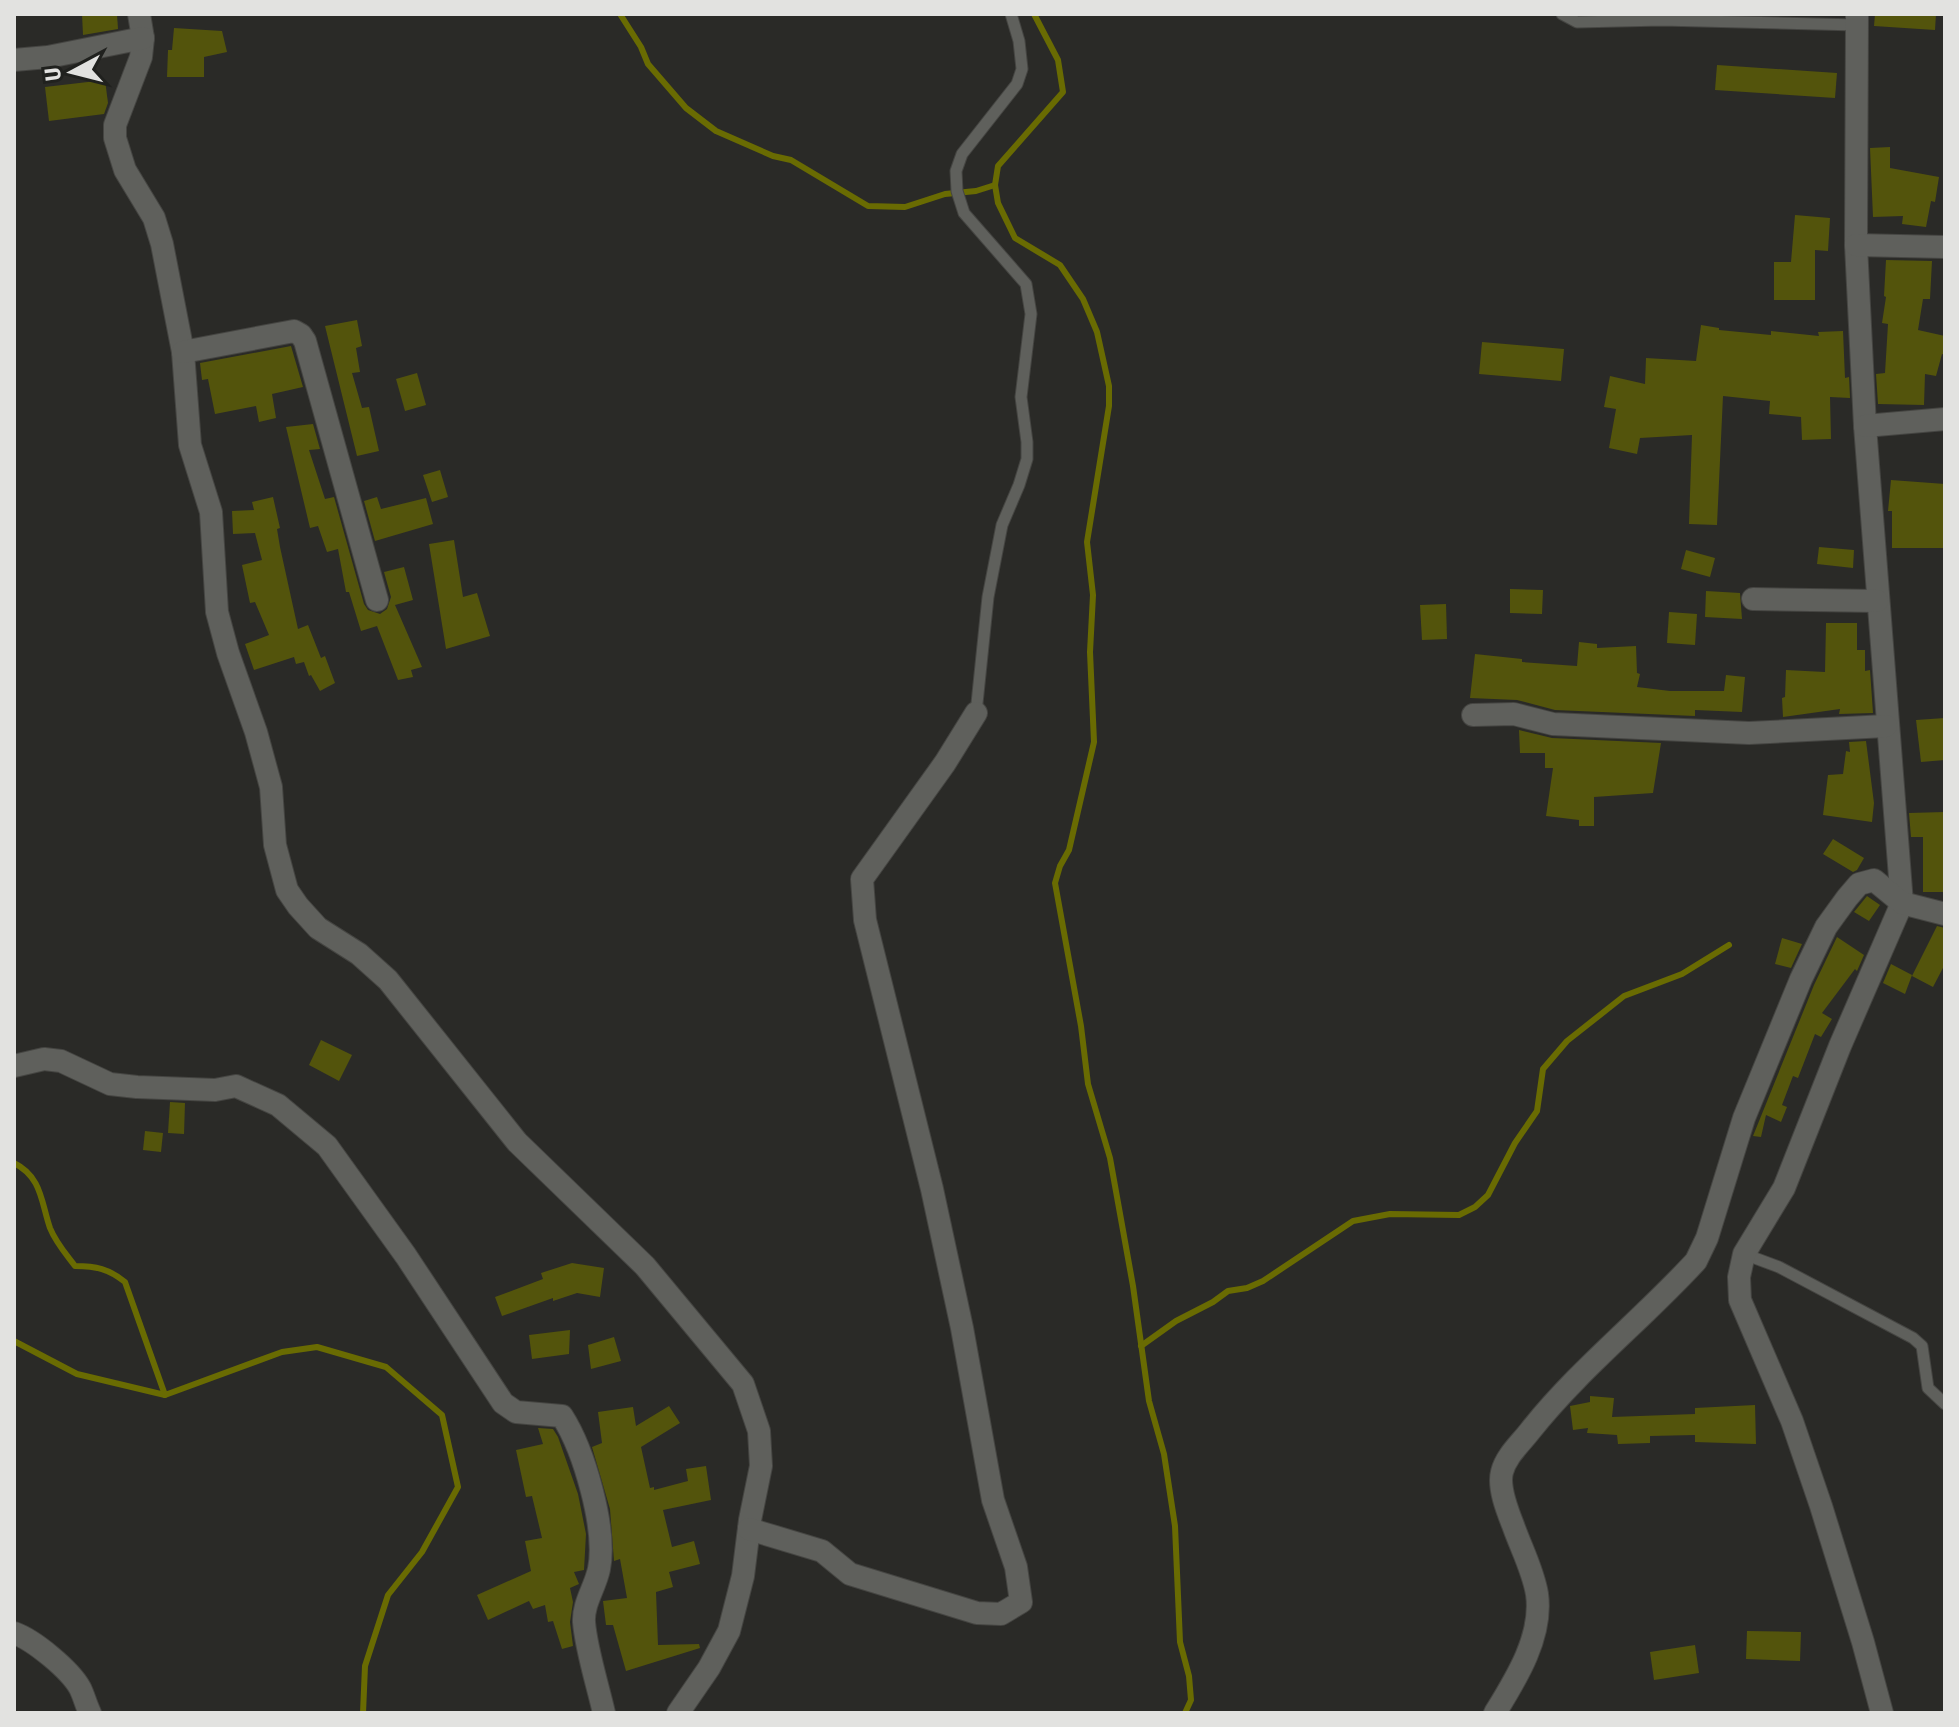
<svg xmlns="http://www.w3.org/2000/svg" width="1959" height="1727" font-family="'Fira Sans Condensed',sans-serif">
<rect width="100%" height="100%" fill="#2a2a27"/>
<g fill="none" stroke-linecap="round" stroke-linejoin="round">
<g stroke="#696b02" stroke-width="6">
<path d="M620,14L641,47L648,64L686,108L716,131L773,156L791,160L868,206L905,207L945,194L976,191L995,185"/>
<path d="M1034,14L1058,60L1063,92L998,166L995,185L998,203L1015,238L1060,265L1083,299L1097,332L1109,386V406L1087,542L1093,595L1090,652L1094,742L1069,850L1060,866L1055,883L1081,1026L1088,1084L1110,1158L1133,1286L1149,1401L1164,1454L1175,1526L1180,1642L1189,1676L1191,1700L1185,1713"/>
<path d="M14,1163C42,1177 41,1202 50,1228C56,1243 66,1254 75,1266C96,1266 109,1269 125,1282L165,1395"/>
<path d="M14,1341L77,1374L165,1395L282,1352L317,1347L386,1367L442,1415L458,1487L422,1552L388,1595L365,1666L363,1713"/>
<path d="M1141,1346L1176,1321L1213,1302L1228,1291L1247,1288L1263,1281L1353,1221L1390,1214L1459,1215L1475,1207L1488,1195L1515,1143L1537,1111L1543,1069L1567,1041L1624,996L1682,974L1729,945"/>
</g>
</g>
<g fill="#53540c">
<path d="M82,14H117L118,29L83,35Z"/>
<path d="M1875,14H1936L1935,30L1874,26Z"/>
<path d="M174,28L222,31L227,52L204,57V77H167L168,50H172Z"/>
<path d="M1717,65L1837,73L1835,98L1715,90Z"/>
<path d="M105,80L108,103L104,114L49,121L45,87Z"/>
<path d="M1890,147V168L1939,177L1935,202L1931,201L1926,227L1902,224L1903,216L1873,217L1870,148Z"/>
<path d="M1795,215L1830,218L1828,251L1815,250V300H1774V262H1791Z"/>
<path d="M1886,260L1932,261L1930,299H1923L1918,330L1945,336V355L1942,354L1936,376L1925,374L1924,405L1878,404L1876,374L1885,373L1888,324L1882,323L1886,297L1884,296Z"/>
<path d="M357,320L362,346L356,348L360,372L352,373L362,408L369,407L379,451L357,456L325,326Z"/>
<path d="M1701,325L1719,328V330L1771,335V331L1819,336L1818,332L1843,331L1845,378L1849,377L1850,398L1830,397L1831,439L1802,440L1801,417L1769,414L1770,401L1723,396L1717,525L1689,524L1692,435L1640,438L1637,454L1609,448L1616,409L1604,407L1610,376L1645,384L1646,358L1696,361Z"/>
<path d="M1482,342L1564,349L1561,381L1479,374Z"/>
<path d="M291,346L303,387L272,394L276,418L259,422L256,406L215,414L208,379L202,380L200,363Z"/>
<path d="M417,373L426,405L405,411L396,379Z"/>
<path d="M313,424L320,449L309,450L325,499L334,497L364,604L368,610L380,614L387,609L391,597L384,572L404,567L413,600L395,605L422,667L411,670L413,677L398,680L377,626L361,631L349,592H346L338,549L327,552L318,526L310,528L286,427Z"/>
<path d="M440,470L448,497L432,502L423,475Z"/>
<path d="M1891,480L1945,484V548H1892V511H1888Z"/>
<path d="M273,497L280,528L277,529L280,547L298,629L308,625L321,658L325,656L335,683L320,691L311,675L309,676L304,662L296,664L294,657L254,670L245,644L269,635L255,602L250,603L242,565L262,560L255,533L233,534L232,511L254,510L252,502Z"/>
<path d="M377,497L381,509L426,498L433,524L375,541L364,501Z"/>
<path d="M454,540L463,597L477,593L490,636L446,649L429,544Z"/>
<path d="M1819,547L1854,550L1853,568L1817,564Z"/>
<path d="M1686,550L1715,558L1710,577L1681,569Z"/>
<path d="M1510,589L1543,590L1542,614L1510,613Z"/>
<path d="M1706,591L1740,593L1742,619L1705,617Z"/>
<path d="M1446,604L1447,639L1422,640L1420,605Z"/>
<path d="M1669,612L1697,614L1695,645L1667,643Z"/>
<path d="M1826,623H1857V650H1865V671L1870,670L1873,713L1839,714L1840,709L1783,717L1782,698L1785,697L1786,670L1825,672Z"/>
<path d="M1579,642L1597,644V648L1636,646L1637,673L1640,674L1637,687L1670,691H1724L1726,675L1745,677L1742,712L1695,710V716L1555,710L1517,700L1470,698L1475,654L1522,659V662L1577,666Z"/>
<path d="M1945,718V760L1921,762L1916,720Z"/>
<path d="M1519,730L1552,738L1661,743L1653,793L1594,797V826H1579V820L1546,816L1553,768H1545V753H1520Z"/>
<path d="M1866,741L1874,803L1872,822L1823,815L1828,775L1843,774L1846,751L1850,752L1849,742Z"/>
<path d="M1945,812V892H1923V837H1911L1909,813Z"/>
<path d="M1833,839L1864,858L1857,870L1853,872L1823,854Z"/>
<path d="M1867,896L1880,905L1869,921L1854,912Z"/>
<path d="M1937,926L1945,928V964L1933,987L1912,976Z"/>
<path d="M1837,937L1864,955L1857,971L1855,969L1822,1013L1832,1019L1821,1037L1815,1034L1798,1078L1793,1076L1782,1105L1787,1107L1781,1122L1766,1115L1761,1137L1753,1136L1814,985Z"/>
<path d="M1782,938L1802,944L1791,968L1775,964Z"/>
<path d="M1891,964L1912,975L1905,994L1883,983Z"/>
<path d="M321,1040L352,1055L339,1081L309,1065Z"/>
<path d="M170,1102L185,1103L184,1134L168,1133Z"/>
<path d="M145,1131L163,1133L161,1152L143,1150Z"/>
<path d="M572,1263L604,1268L600,1297L577,1293L553,1301V1298L502,1316L495,1297L543,1279L541,1273Z"/>
<path d="M570,1330L569,1354L532,1359L529,1335Z"/>
<path d="M614,1337L621,1361L591,1369L588,1345Z"/>
<path d="M1590,1396L1614,1398L1612,1417L1695,1414V1408L1755,1405L1756,1444L1695,1442V1435L1650,1436V1443L1618,1444L1617,1435L1587,1433L1588,1428L1573,1430L1570,1406L1590,1402Z"/>
<path d="M669,1406L680,1423L641,1447L650,1488L654,1487V1490L688,1481L686,1469L706,1466L711,1500L663,1510L672,1547L694,1541L700,1564L669,1572L673,1587L656,1592L658,1645L699,1644L700,1648L626,1671L613,1625H606L603,1601L627,1598L620,1559L614,1561L610,1509L592,1447L602,1443L598,1412L633,1407L636,1426Z"/>
<path d="M538,1428L553,1429L558,1437L578,1494L586,1534L584,1570L574,1572L579,1584L570,1588L573,1602L570,1622L573,1646L562,1649L553,1621L548,1622L545,1605L533,1609L529,1601L488,1620L477,1595L531,1571L525,1541L542,1538L532,1496L526,1497L516,1450L543,1444Z"/>
<path d="M1747,1631L1801,1632L1800,1661L1746,1659Z"/>
<path d="M1695,1645L1699,1673L1654,1680L1650,1652Z"/>
</g>
<g fill="none" stroke-linecap="round" stroke-linejoin="round">
<g stroke="#454542" stroke-width="13">
<g id="service">
<path d="M1562,14L1577,22L1662,20L1857,25"/>
<path d="M976,713L988,597L1002,525L1019,485L1027,459V442L1021,397L1031,314L1026,284L964,213L957,191L956,171L962,154L1017,84L1022,69L1019,41L1011,14"/>
<path d="M1744,1254L1779,1267L1913,1338L1922,1346L1928,1388L1945,1404"/>
</g>
</g>
<g stroke="#454542" stroke-width="24">
<g id="minor">
<path d="M139,14L143,38L141,57L115,125V138L125,170L154,218L162,244L183,352L190,445L211,512L217,612L228,653L256,732L271,787L275,845L287,890L298,906L318,928L359,954L388,980L517,1142L645,1266L743,1384L759,1431L761,1466L750,1520L743,1576L729,1631L709,1668L678,1713"/>
<path d="M1857,14L1856,245L1865,426L1902,903L1840,1046L1784,1188L1744,1254L1739,1277L1740,1300L1792,1421L1821,1506L1863,1642L1882,1713"/>
<path d="M14,60L48,57L143,38"/>
<path d="M1856,245L1945,247"/>
<path d="M183,352L294,331L301,335L305,341L377,600"/>
<path d="M1865,426L1945,419"/>
<path d="M1753,599L1877,601"/>
<path d="M1473,715L1514,714L1553,724L1749,733L1886,726"/>
<path d="M14,1066L44,1059L61,1061L110,1084L137,1087L215,1090L236,1086L278,1105L327,1146L406,1256L503,1403L516,1412L562,1416C584,1450 607,1529 599,1569C595,1588 583,1603 584,1622C586,1649 598,1686 604,1713"/>
<path d="M749,1529L822,1551L850,1574L977,1613L1001,1614L1021,1602L1016,1567L993,1500L962,1328L932,1189L865,920L862,879L945,763L976,713"/>
<path d="M14,1633C34,1640 70,1670 80,1688C84,1696 86,1705 90,1713"/>
<path d="M1495,1713C1516,1679 1543,1636 1537,1594C1533,1570 1521,1548 1513,1525C1507,1510 1498,1487 1502,1472C1506,1456 1520,1444 1530,1431C1579,1369 1643,1319 1696,1261L1707,1238L1744,1118L1801,979L1826,927L1847,898L1859,884L1874,880L1902,903L1945,914"/>
</g>
</g>
<use href="#service" stroke="#5f605c" stroke-width="11"/>
<use href="#minor" stroke="#5f605c" stroke-width="22"/>
</g>
<rect width="1959" height="1727" fill="none" stroke="#e2e2e0" stroke-width="32"/>
<g transform="translate(72 72) rotate(263)" stroke="#20211e" stroke-width="6" paint-order="stroke">
<path d="M0-6L14 30L0 20L-14 30Z" fill="#e2e2e0"/>
<text y="-12" font-size="22" font-weight="bold" text-anchor="middle" fill="#e2e2e0">U</text>
</g>
</svg>
